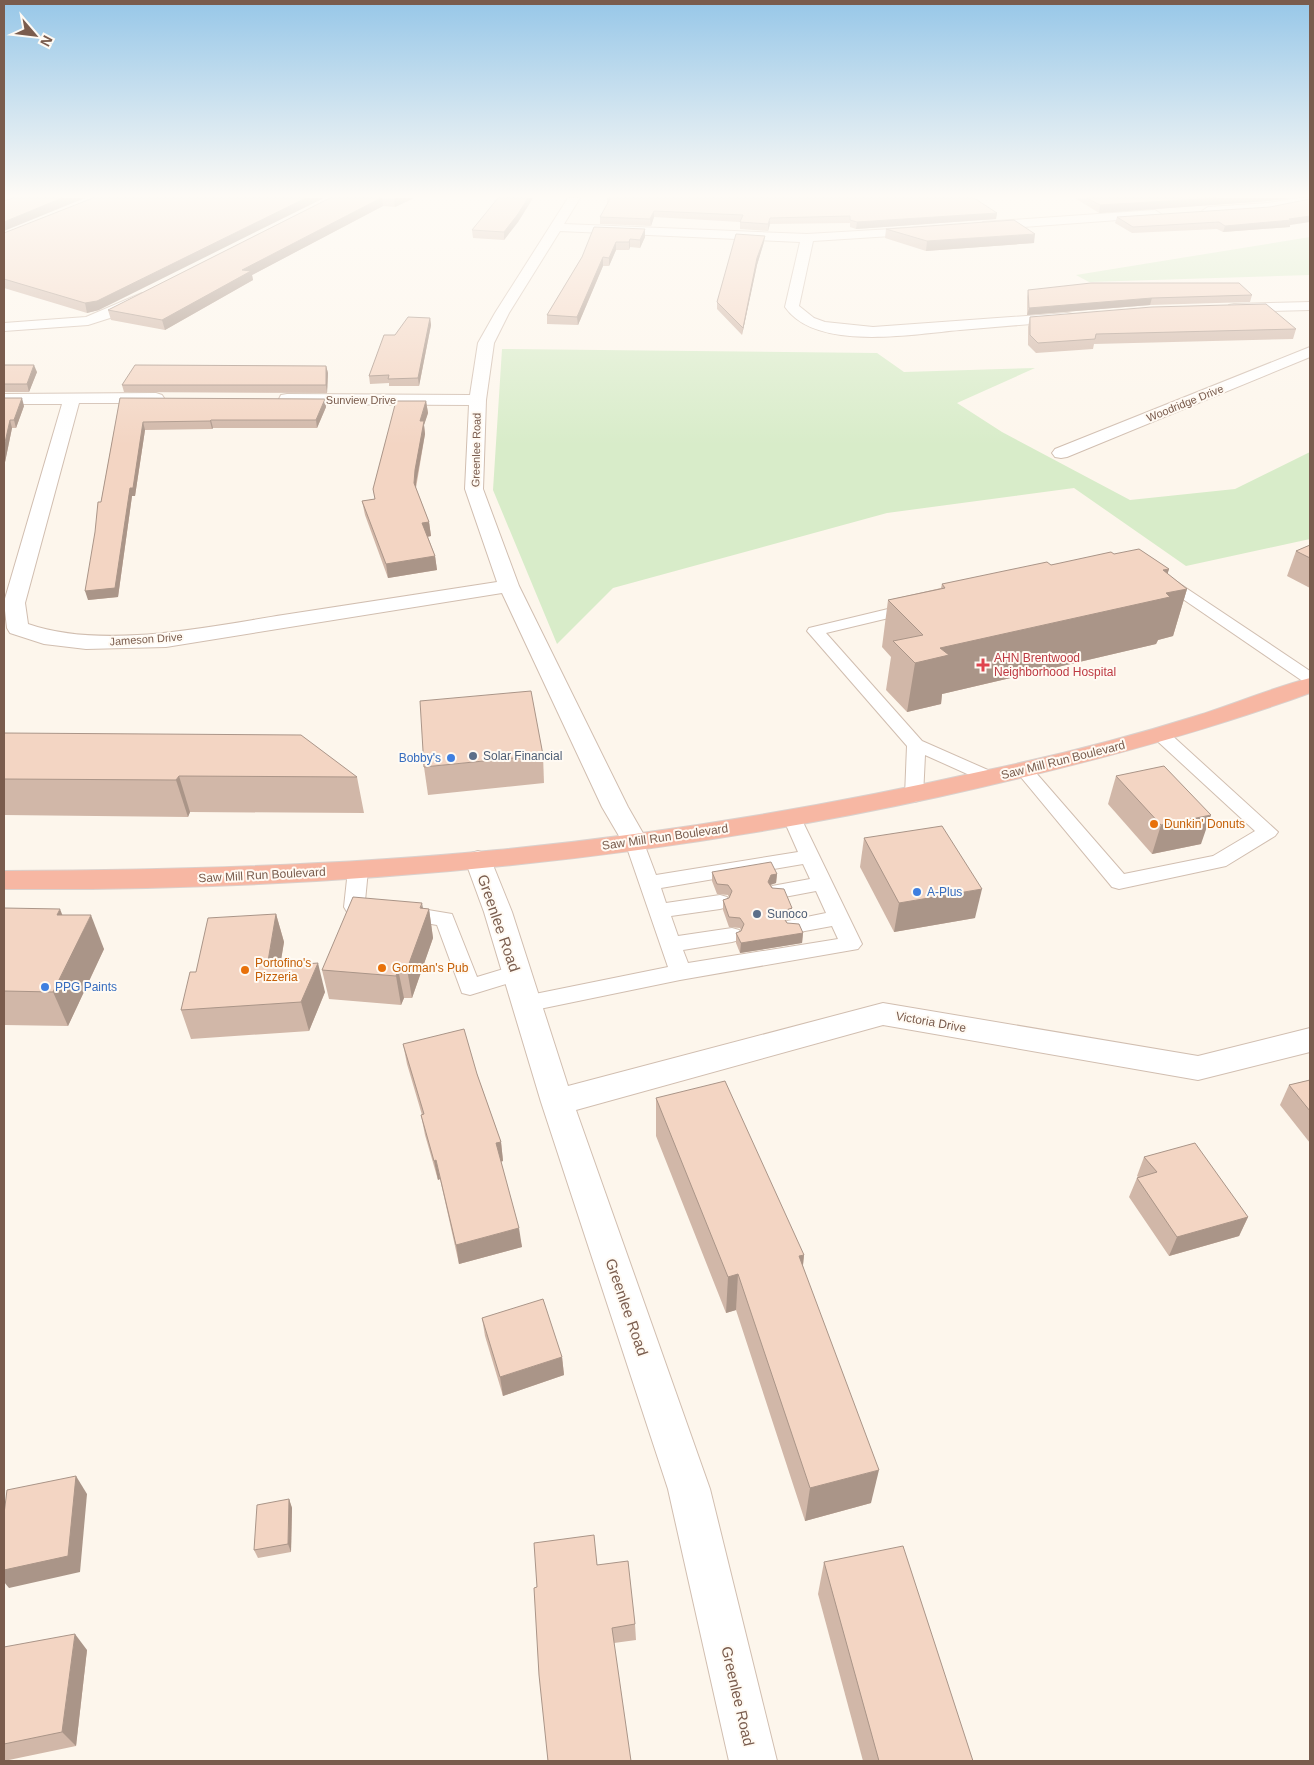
<svg xmlns="http://www.w3.org/2000/svg" width="1314" height="1765" font-family="Arial,sans-serif">
<rect width="100%" height="100%" fill="#fdf6ec"/>
<g fill="#d8ecc9">
<path d="M1310,237V275L1089,282L1076,275Z"/>
<path d="M502,349L877,353L904,372L1035,368L957,403L1002,432L1130,500L1235,489L1310,452V539L1186,566L1074,488L887,513L613,588L557,644L493,490Z"/>
</g>
<g fill="none" stroke-linecap="round" stroke-linejoin="round">
<g stroke="#d1beb0" stroke-width="2">
<g id="lane">
<path d="M1163,575L1168,576L1310,671V683L1304,682L1158,582L1156,579L1158,576Z"/>
<path d="M913,603L918,605L921,608L918,611L826,633L922,741L997,774L1000,778L997,782L991,784L985,782L925,755L923,796L921,800L914,802L907,800L905,796L907,746L807,631L809,628Z"/>
<path d="M1160,729L1166,730L1278,832L1275,836L1226,866L1119,889L1112,887L1015,770L1018,766L1024,764L1030,766L1124,874L1213,856L1255,831L1154,738L1151,734L1154,730Z"/>
<path d="M792,812L799,814L801,818L862,944L858,949L680,980L525,1012L517,1010L514,1004L517,998L525,996L668,967L625,842L628,838L635,836L642,838L656,875L798,852L783,818L785,814ZM803,864L810,879L772,886L769,891L772,896L779,898L816,891L826,913L787,921L784,926L787,931L794,933L832,926L838,939L688,963L683,950L732,942L739,940L742,935L739,930L732,928L678,936L671,916L720,909L727,907L730,902L727,897L720,895L666,903L661,888Z"/>
<path d="M358,863L365,865L368,870L365,901L377,904L380,909L377,914C367,917 357,915 347,912L344,907L348,870L351,865Z"/>
<path d="M404,906L452,914L477,977L517,965L525,968L528,973L525,978L470,995L462,993L437,925L397,918L394,913L397,908Z"/>
</g>
</g>
<g stroke="#d1beb0" stroke-width="2">
<g id="street">
<path d="M568,198H580L564,224L807,234L927,227L929,230L927,233L923,234L813,241L799,306L814,318L825,322L873,327L1067,313L1072,314L1074,317L1072,320L1067,321C1031,324 996,327 960,330C913,334 816,352 785,307L800,242L560,231L509,313L494,343L486,400L483,489L519,586L628,807L648,842L644,848L635,851L626,848L602,807L502,593L166,647L86,649L44,644L10,633L7,628L4,602L62,404H4V394L156,393L162,395L164,398L162,401L156,403H79L25,603L28,624C103,650 206,627 283,615C355,604 426,593 497,582L465,489L469,405L287,404L281,403L279,399L281,395L287,394L470,395L478,343L495,313Z"/>
<path d="M1298,198H1310V203L1268,211L1208,215L1202,211L1208,207L1268,203Z"/>
<path d="M1155,210L1161,214L1159,217L983,230L977,226L983,222Z"/>
<path d="M142,293L147,294L149,297L147,300L110,318L88,325L4,331V323L86,317Z"/>
<path d="M1310,302V310L1234,312L1229,311L1227,308L1229,305L1234,304Z"/>
<path d="M1310,347V357L1067,457L1061,458L1055,457L1052,453L1055,449Z"/>
<path d="M478,851L488,854L491,860L512,912L568,1086L883,1003L1198,1056L1310,1028V1052L1198,1080L883,1025L576,1110L710,1489L777,1761H729L668,1489L541,1102L484,912L465,860L468,854Z"/>
</g>
</g>
<g stroke="#dad1cd" stroke-width="2">
<path id="highway" d="M1310,678V693C1189,737 1064,769 938,797C631,864 318,891 4,889V871C169,870 333,866 497,850C660,834 823,807 983,771C1055,756 1126,738 1196,716C1234,704 1272,688 1310,678Z"/>
</g>
<use href="#lane" fill="#fff" fill-rule="evenodd"/>
<use href="#street" fill="#fff" fill-rule="evenodd"/>
<use href="#highway" fill="#f7b7a3" fill-rule="evenodd"/>
</g>
<g fill="#d1b7a8">
<path d="M330,198H414L395,207L383,206L252,275L253,280L165,330L111,320L108,310Z"/>
<path d="M498,198H533L518,222L504,240L473,238L472,230Z"/>
<path d="M1075,198H1292L1268,201L1099,213Z"/>
<path d="M607,199L997,213L996,219L856,229L850,227V223L770,224L768,231L740,229V222L654,217L651,226L600,224V217L607,205Z"/>
<path d="M1117,217L1290,225V227L1223,232L1217,229L1132,233L1115,223Z"/>
<path d="M645,229V237L640,248L630,247L629,250H616L609,266H603L578,325L547,324V315L582,257Z"/>
<path d="M886,229L1034,243L926,251L885,238Z"/>
<path d="M4,233L99,310L87,313L4,288Z"/>
<path d="M764,242L757,265L742,335L717,309V302Z"/>
<path d="M1028,290L1252,295L1250,302L1150,305L1027,315V297Z"/>
<path d="M1030,317L1296,329L1293,339L1094,344L1093,349L1036,353L1028,345V327Z"/>
<path d="M430,318L431,325L419,386H389V383L370,384L369,376L395,335Z"/>
<path d="M4,365L37,372L29,392H4Z"/>
<path d="M326,366L328,373L327,393L124,392L122,385Z"/>
<path d="M4,398L24,406L16,428H12L4,467Z"/>
<path d="M120,398L325,399L326,407L317,428H213L212,429L145,430L135,496H132L118,597L88,600L101,502Z"/>
<path d="M426,401L428,413L424,425L425,434L416,488L429,522L431,536L428,537L435,556L437,570L388,578L365,515L362,501L375,499L373,489Z"/>
<path d="M1310,545V588L1287,576L1296,551Z"/>
<path d="M1114,554L1169,569L1167,574L1187,589L1173,636L1158,640L1156,644L942,694L941,704L907,712L886,690L891,657L882,647L888,600L941,588L942,584Z"/>
<path d="M4,733L357,777L364,813L190,812L188,817L4,815Z"/>
<path d="M543,755L544,783L428,795L424,767Z"/>
<path d="M1116,776L1201,844L1152,854L1108,804Z"/>
<path d="M864,838L975,918L894,932L860,867Z"/>
<path d="M712,872L777,874L776,883L770,885L792,908L791,918L785,920L787,923L803,933L802,943L740,953L736,943V933L741,931L740,928L729,927L723,910V900L729,898L728,895L717,894L712,881Z"/>
<path d="M4,908L62,915L104,949L68,1026L4,1025Z"/>
<path d="M423,909H429L433,938L412,998H404L401,1005L329,999L322,970Z"/>
<path d="M276,914L284,942L280,966L325,992L309,1031L191,1039L181,1010L196,972Z"/>
<path d="M403,1044L477,1074L501,1142L503,1161L501,1162L522,1247L459,1264L440,1179L438,1180L425,1135L421,1115H422L407,1064Z"/>
<path d="M1310,1080V1143L1280,1105L1289,1085Z"/>
<path d="M656,1098L804,1255L803,1266L871,1503L805,1521L736,1310L726,1313L656,1136Z"/>
<path d="M1144,1157L1248,1217L1239,1236L1169,1256L1129,1197L1137,1178L1138,1177L1137,1176Z"/>
<path d="M482,1318L562,1357L564,1375L503,1396L485,1336Z"/>
<path d="M289,1499L292,1508L291,1552L258,1558L254,1550Z"/>
<path d="M824,1562L973,1761H863L818,1594Z"/>
<path d="M597,1565L635,1624L636,1640L614,1643L537,1587Z"/>
<path d="M4,1647L87,1650L76,1746L4,1761Z"/>
</g>
<g fill="#aa9588">
<path d="M62,198H85L4,231V222Z"/>
<path d="M306,198H324L99,310L87,313L85,303Z"/>
<path d="M381,198H382L383,206L252,275L253,280L165,330L162,320L242,270Z"/>
<path d="M396,198H414L395,207L394,199Z"/>
<path d="M528,198H533L518,222L504,240V232Z"/>
<path d="M1217,198H1292L1268,201L1099,213L1100,205Z"/>
<path d="M654,211V217L651,226L650,219Z"/>
<path d="M997,213L996,219L856,229L857,222Z"/>
<path d="M1310,216V222L1290,225V227L1223,232L1225,226Z"/>
<path d="M770,218V224L768,231V224Z"/>
<path d="M645,229V237L640,248V240Z"/>
<path d="M1035,234L1034,243L926,251L927,241Z"/>
<path d="M765,236L764,242L757,265L742,335L743,328L757,258Z"/>
<path d="M630,239V247L629,250V242Z"/>
<path d="M616,242V250L609,266V258Z"/>
<path d="M603,257V266L578,325L577,317Z"/>
<path d="M1152,298L1150,305L1027,315L1029,308Z"/>
<path d="M430,318L431,325L419,386L418,378Z"/>
<path d="M34,365L37,372L29,392L27,384Z"/>
<path d="M326,366L328,373L327,393L326,385Z"/>
<path d="M22,398L24,406L16,428L14,420Z"/>
<path d="M325,399L326,407L317,428L316,420Z"/>
<path d="M426,401L428,413L424,425L425,434L416,483V496L414,483L415,470L420,421Z"/>
<path d="M10,420L12,428L4,467V447Z"/>
<path d="M211,420L213,428L212,429L210,421Z"/>
<path d="M143,422L145,430L135,496H132L118,597L88,600L85,591L130,488Z"/>
<path d="M429,522L431,536L424,537L422,523Z"/>
<path d="M435,556L437,570L388,578L386,564Z"/>
<path d="M1169,569L1160,599L1166,593L1187,589L1173,636L1158,640L1156,644L942,694L941,704L907,712L915,663L940,648L1163,570Z"/>
<path d="M179,776L190,812L188,817L176,780Z"/>
<path d="M1211,815L1201,844L1152,854L1161,825Z"/>
<path d="M777,874L776,883L770,885L768,882L771,875Z"/>
<path d="M982,889L975,918L894,932L899,903Z"/>
<path d="M422,903L425,920L429,909L433,938L412,998L407,969Z"/>
<path d="M792,908L791,918L785,920L783,917L786,910Z"/>
<path d="M60,909L73,942L57,915Z"/>
<path d="M276,914L284,942L275,996L267,967Z"/>
<path d="M91,915L104,949L68,1026L53,992Z"/>
<path d="M803,933L802,943L740,953L741,943Z"/>
<path d="M318,963L325,992L309,1031L301,1002Z"/>
<path d="M398,969L404,998L401,1005L396,976Z"/>
<path d="M501,1142L503,1161L498,1162L496,1143Z"/>
<path d="M436,1160L440,1179L438,1180L434,1161Z"/>
<path d="M1248,1217L1239,1236L1169,1256L1177,1237Z"/>
<path d="M519,1228L522,1247L459,1264L456,1245Z"/>
<path d="M804,1255L800,1291L799,1256Z"/>
<path d="M738,1274L736,1310L726,1313L728,1277Z"/>
<path d="M562,1357L564,1375L503,1396L500,1377Z"/>
<path d="M879,1470L871,1503L805,1521L810,1488Z"/>
<path d="M76,1476L87,1494L80,1572L9,1588L4,1582V1570Z"/>
<path d="M289,1499L292,1508L291,1552L288,1544Z"/>
<path d="M75,1634L87,1650L76,1746L62,1732Z"/>
</g>
<g fill="#f3d5c3" stroke="#aa9588">
<path d="M13,198H62L4,222V201Z"/>
<path d="M93,198H306L97,301L85,303L4,279V233Z"/>
<path d="M330,198H381L242,270L251,271L162,320L108,310Z"/>
<path d="M498,198H528L518,214L504,232L472,230Z"/>
<path d="M608,198H974L997,213L857,222L850,220V216L770,218L768,224L740,222L743,215L654,211L650,219L600,217L610,199H607Z"/>
<path d="M1087,198H1217L1100,205Z"/>
<path d="M1310,199V216L1289,219L1292,220L1225,226L1219,222L1133,227L1117,217L1270,207Z"/>
<path d="M1014,220L1035,234L927,241L886,229Z"/>
<path d="M594,227L645,229L640,240L630,239L629,242H616L609,258L603,257L577,317L547,315L582,257Z"/>
<path d="M736,234L765,236L757,258L743,328L717,302Z"/>
<path d="M1091,283H1239L1252,295L1152,298L1029,308L1028,290Z"/>
<path d="M1266,304L1296,329L1096,334L1095,339L1038,343L1030,335V317L1152,307Z"/>
<path d="M408,317L430,318L418,378L388,379L389,375L369,376L384,335H395Z"/>
<path d="M4,365H34L27,384H4Z"/>
<path d="M135,365L326,366V385H122Z"/>
<path d="M4,398H22L14,420H10L4,447Z"/>
<path d="M120,398L325,399L316,420H211L210,421L143,422L133,488H130L115,588L85,591L95,532L98,502H101Z"/>
<path d="M396,401H426L420,421H424L415,470L414,483L429,522L422,523L435,556L386,564L362,501L375,499L373,489Z"/>
<path d="M1310,545V558L1296,551Z"/>
<path d="M1139,549L1169,569L1163,570L1187,589L1166,593L1170,597L940,648L949,655L915,663L893,641L923,635L888,600L945,588L942,584L1047,562L1051,565L1111,552L1114,554Z"/>
<path d="M531,691L543,755L424,767L420,701Z"/>
<path d="M4,733L301,735L357,777L179,776L176,780L4,779Z"/>
<path d="M1164,766L1211,815L1161,825L1116,776Z"/>
<path d="M942,826L982,889L899,903L864,838Z"/>
<path d="M771,862L777,874L771,875L768,882L772,888L784,889L792,908L786,910L783,917L787,923L799,924L803,933L741,943L736,933L741,931L744,924L740,918L729,917L723,900L729,898L732,891L728,885L717,884L712,872Z"/>
<path d="M353,897L422,903L420,908L429,909L407,969H398L396,976L322,970Z"/>
<path d="M4,908L60,909L57,915H91L53,992L4,991Z"/>
<path d="M276,914L267,967L318,963L301,1002L181,1010L190,972H196L208,918Z"/>
<path d="M464,1029L477,1074L501,1142L496,1143L519,1228L456,1245L436,1160L434,1161L421,1115L424,1114L403,1044Z"/>
<path d="M1310,1080V1111L1289,1085Z"/>
<path d="M725,1081L804,1255L799,1256L879,1470L810,1488L738,1274L728,1277L656,1098Z"/>
<path d="M1195,1143L1248,1217L1177,1237L1137,1178L1157,1172L1144,1157Z"/>
<path d="M543,1299L562,1357L500,1377L482,1318Z"/>
<path d="M76,1476L68,1556L4,1570V1514L7,1490Z"/>
<path d="M289,1499L288,1544L254,1550L257,1505Z"/>
<path d="M594,1535L597,1565L628,1561L635,1624L612,1628L631,1761H548L539,1675L534,1588L537,1587L534,1543Z"/>
<path d="M903,1546L973,1761H879L824,1562Z"/>
<path d="M75,1634L62,1732L4,1744V1647Z"/>
</g>
<linearGradient id="sky" x2="0" y2="1"><stop stop-color="#97c7e8"/><stop offset="0.44" stop-color="#fefbf6"/><stop offset="1" stop-color="#fefbf6" stop-opacity="0"/></linearGradient>
<rect width="1314" height="445" fill="url(#sky)"/>
<path fill="#e0444e" stroke="#fffaf3" stroke-width="2" d="M980.5 657.5h5v5h5v5h-5v5h-5v-5h-5v-5h5z"/>
<g fill="#5c6f8a" stroke="#fffaf3" stroke-width="2">
<circle cx="473" cy="756" r="5"/>
<circle cx="757" cy="914" r="5"/>
</g>
<g fill="#3f7fe0" stroke="#fffaf3" stroke-width="2">
<circle cx="451" cy="758" r="5"/>
<circle cx="917" cy="892" r="5"/>
<circle cx="45" cy="987" r="5"/>
</g>
<g fill="#e8710a" stroke="#fffaf3" stroke-width="2">
<circle cx="1154" cy="824" r="5"/>
<circle cx="382" cy="968" r="5"/>
<circle cx="245" cy="970" r="5"/>
</g>
<g text-anchor="middle" dominant-baseline="central" stroke-width="4" stroke-linejoin="round" paint-order="stroke">
<g font-size="11" fill="#7a5c4d" stroke="#fffaf3">
<text x="361" y="400">Sunview Drive</text>
<text transform="translate(1185 403) rotate(-22)">Woodridge Drive</text>
<text transform="translate(476 450) rotate(-89)">Greenlee Road</text>
<text transform="translate(146 639) rotate(-4)">Jameson Drive</text>
</g>
<g font-size="12" fill="#be3a42" stroke="#fffaf3" text-anchor="start">
<text x="994" y="658">AHN Brentwood<tspan x="994" dy="14">Neighborhood Hospital</tspan></text>
</g>
<g font-size="12" fill="#4e5e75" stroke="#fffaf3" text-anchor="start">
<text x="483" y="756">Solar Financial</text>
<text x="767" y="914">Sunoco</text>
</g>
<g font-size="12" fill="#366cbe" stroke="#fffaf3" text-anchor="start">
<text x="441" y="758" text-anchor="end">Bobby's</text>
<text x="927" y="892">A-Plus</text>
<text x="55" y="987">PPG Paints</text>
</g>
<g font-size="12" fill="#7a5c4d" stroke="#fffaf3">
<text transform="translate(1063 760) rotate(-14)">Saw Mill Run Boulevard</text>
<text transform="translate(665 837) rotate(-8)">Saw Mill Run Boulevard</text>
<text transform="translate(262 875) rotate(-3)">Saw Mill Run Boulevard</text>
<text transform="translate(931 1022) rotate(10)">Victoria Drive</text>
</g>
<g font-size="12" fill="#c56008" stroke="#fffaf3" text-anchor="start">
<text x="1164" y="824">Dunkin' Donuts</text>
<text x="255" y="963">Portofino's<tspan x="255" dy="14">Pizzeria</tspan></text>
<text x="392" y="968">Gorman's Pub</text>
</g>
<g font-size="15" fill="#7a5c4d" stroke="#fffaf3">
<text transform="translate(499 923) rotate(71)">Greenlee Road</text>
<text transform="translate(627 1307) rotate(71)">Greenlee Road</text>
<text transform="translate(738 1696) rotate(77)">Greenlee Road</text>
</g>
</g>
<rect width="1314" height="1765" fill="none" stroke="#7a5c4d" stroke-width="10"/>
<g transform="translate(35 35) rotate(118)" stroke="#fffaf3" stroke-width="4" paint-order="stroke">
<path d="M0-4L9 19L0 12L-9 19Z" fill="#7a5c4d"/>
<text y="-8" font-size="14" font-weight="bold" text-anchor="middle" fill="#7a5c4d">N</text>
</g>
</svg>
